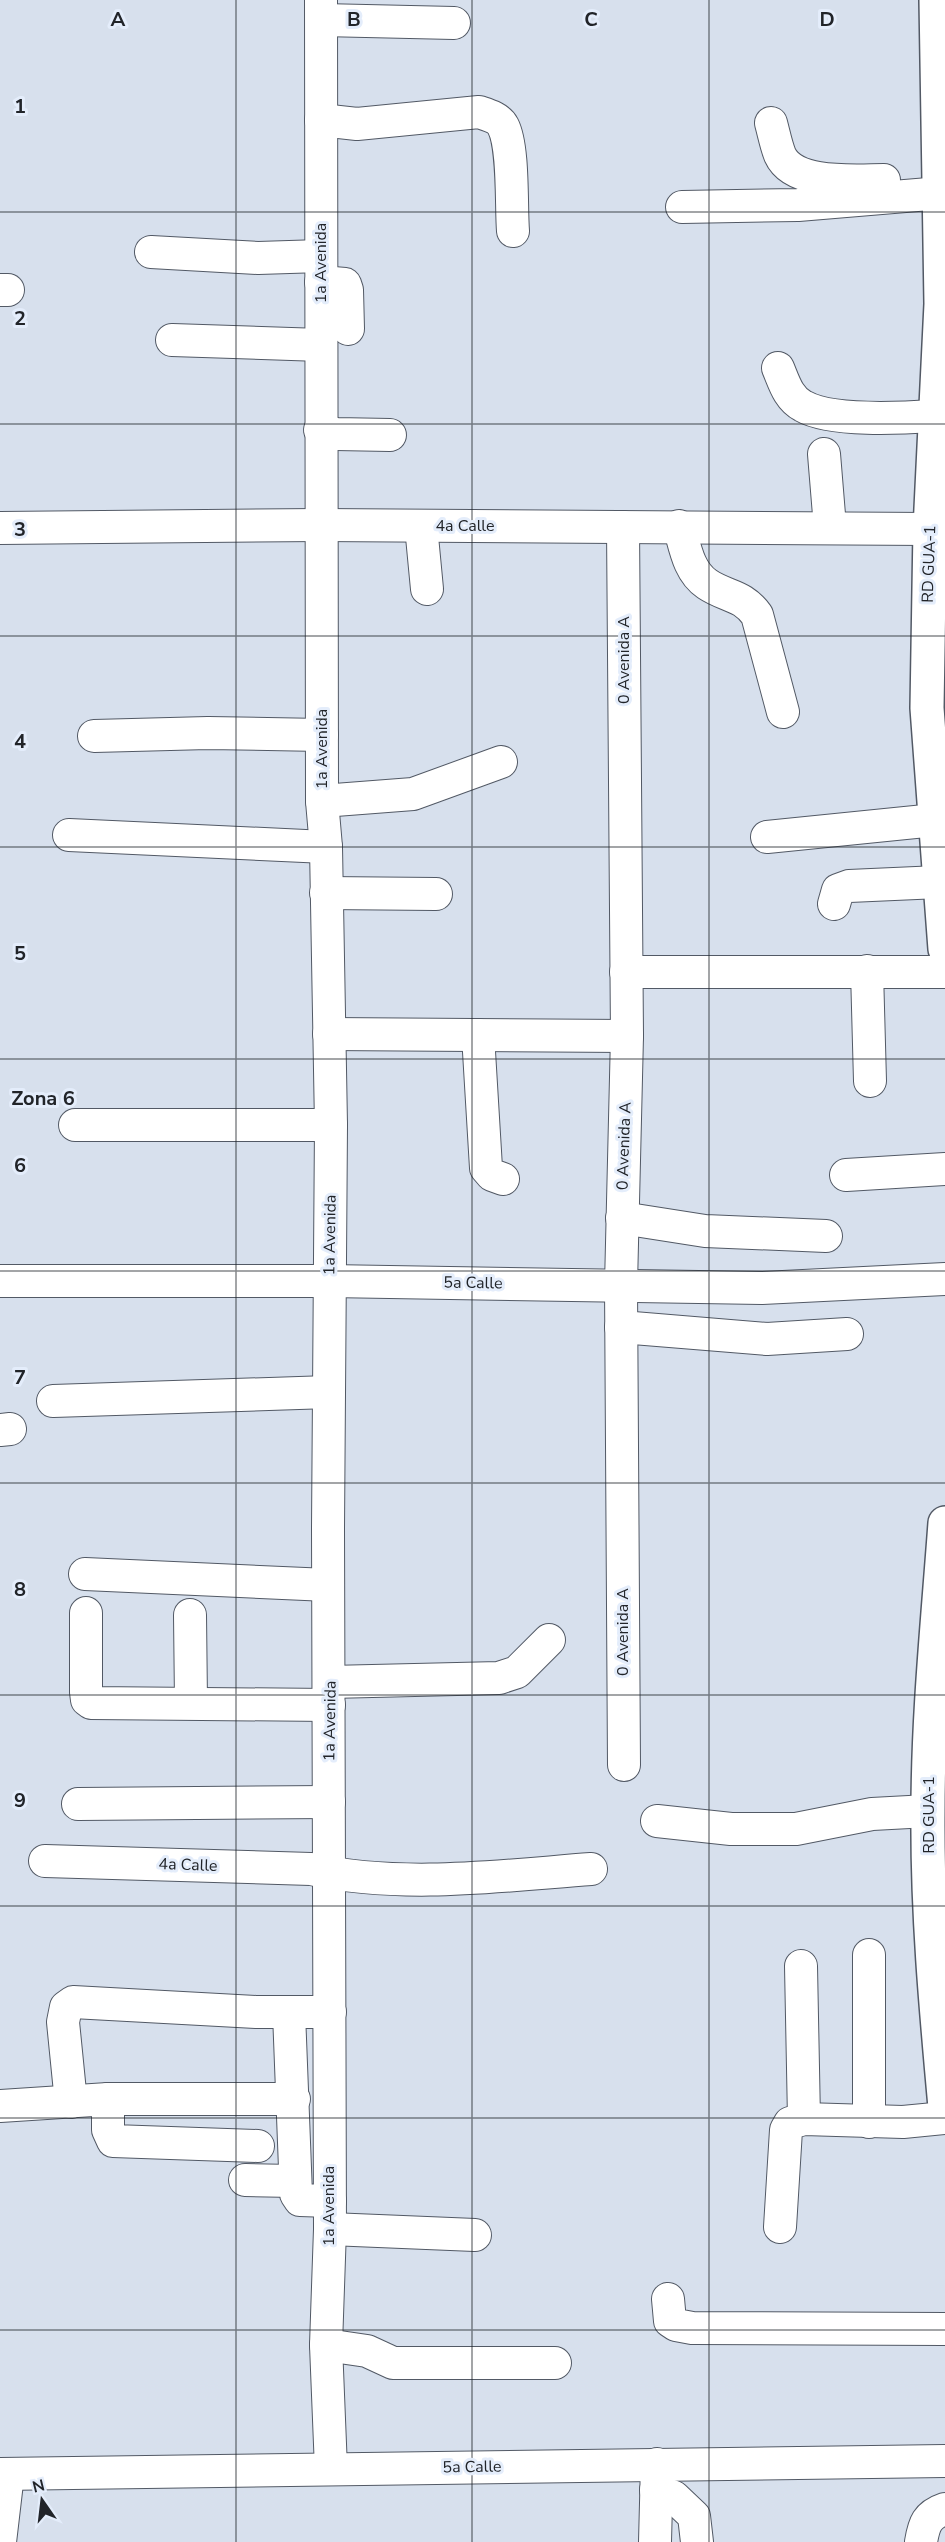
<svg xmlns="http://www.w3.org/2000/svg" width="945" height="2542" font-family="'Nunito Sans',sans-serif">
<rect width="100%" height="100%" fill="#d7e0ed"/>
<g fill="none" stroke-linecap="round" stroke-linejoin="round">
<g stroke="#525965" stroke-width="34">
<g id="minor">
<path d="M321,0L322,801L326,847L331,1125L328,1528L330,2229L326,2345L331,2469"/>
<path d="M322,20L454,23"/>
<path d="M321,120L357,124L479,112C488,115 499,118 503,126C514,147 511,206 513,231"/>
<path d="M771,123C774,134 776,145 780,155C794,186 855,180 884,180"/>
<path d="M682,207L798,205L941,193"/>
<path d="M151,252L258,258L321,256"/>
<path d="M321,282L345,284L347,290L348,329"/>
<path d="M0,290H8"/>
<path d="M172,340L321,345"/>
<path d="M778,368C784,382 788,398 803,406C831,422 902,418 934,416"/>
<path d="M320,430L336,434L390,435"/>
<path d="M824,454L830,527"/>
<path d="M421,526L427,589"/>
<path d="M679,526C685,546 688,571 707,584C726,597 742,594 757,615L783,712"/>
<path d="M623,527L627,1036L621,1285L624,1765"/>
<path d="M0,528L320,525L930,529"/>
<path d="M94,736L208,733L322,735"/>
<path d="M322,801L413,794L501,762"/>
<path d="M69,835L326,847"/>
<path d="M767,837L935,820"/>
<path d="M326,893L436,894"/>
<path d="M834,904L838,890L849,886L939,882"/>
<path d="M867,971L870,1081"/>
<path d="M626,972H945"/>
<path d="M329,1034L627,1036"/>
<path d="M478,1035L486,1168L492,1175L503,1179"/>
<path d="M75,1125H331"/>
<path d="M846,1175L945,1169"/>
<path d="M622,1218L705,1231L826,1236"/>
<path d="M0,1281H329L762,1288L945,1279"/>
<path d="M621,1327L767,1339L847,1334"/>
<path d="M53,1401L329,1392"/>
<path d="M0,1430L10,1429"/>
<path d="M85,1574L328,1585"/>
<path d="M86,1613V1692L87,1700L91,1703L329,1705"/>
<path d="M190,1615L191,1702"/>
<path d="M330,1682L499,1678L517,1672L549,1640"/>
<path d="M78,1804L329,1802"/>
<path d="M657,1821L731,1829H796L872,1814L928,1811"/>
<path d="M45,1861L311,1869C402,1889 499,1876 591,1869"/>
<path d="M801,1966L804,2119"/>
<path d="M289,2013L296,2194L300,2200L330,2201"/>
<path d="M108,2099V2130L113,2141L258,2146"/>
<path d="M71,2102L63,2022L66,2007L73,2002L256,2012H330"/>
<path d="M0,2106L108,2099H294"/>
<path d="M869,2122V1955"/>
<path d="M245,2180L294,2181"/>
<path d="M780,2227L786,2130L790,2123L804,2119L903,2122L945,2118"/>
<path d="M330,2229L475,2235"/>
<path d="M668,2299L670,2321L676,2325L692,2328L945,2329"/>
<path d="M326,2345L367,2351L393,2363H555"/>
<path d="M0,2474L945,2461"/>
<path d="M656,2490L674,2497L694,2516L697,2542"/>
<path d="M0,2542L8,2474"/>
<path d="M655,2542L657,2464"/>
<path d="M921,2542C924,2524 927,2515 945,2509"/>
</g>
</g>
<g stroke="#525965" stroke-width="36">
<g id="major">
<path d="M936,0L941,304L930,529L927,708L945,949"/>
<path d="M945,1523C938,1619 928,1715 928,1811C927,1910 936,2009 945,2107"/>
</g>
</g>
<use href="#minor" stroke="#fff" stroke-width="32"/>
<use href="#major" stroke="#fff" stroke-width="33"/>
</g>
<path fill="none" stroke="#212429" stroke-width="1.5" stroke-opacity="0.55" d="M236,0V2542M472,0V2542M709,0V2542M0,212H945M0,424H945M0,636H945M0,847H945M0,1059H945M0,1271H945M0,1483H945M0,1695H945M0,1906H945M0,2118H945M0,2330H945"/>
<g text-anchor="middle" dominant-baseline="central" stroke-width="6" stroke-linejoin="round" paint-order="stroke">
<g font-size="16" fill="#212429" stroke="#e4edfb">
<text transform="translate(321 263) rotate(-90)">1a Avenida</text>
<text x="465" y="526">4a Calle</text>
<text transform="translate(929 564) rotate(-88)">RD GUA-1</text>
<text transform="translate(624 660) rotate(-90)">0 Avenida A</text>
<text transform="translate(322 749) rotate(-90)">1a Avenida</text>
<text transform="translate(624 1146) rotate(-88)">0 Avenida A</text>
<text transform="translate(330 1235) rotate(-89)">1a Avenida</text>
<text transform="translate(473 1283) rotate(1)">5a Calle</text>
<text transform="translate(623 1632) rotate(-90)">0 Avenida A</text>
<text transform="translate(330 1721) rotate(-89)">1a Avenida</text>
<text transform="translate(929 1815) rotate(-90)">RD GUA-1</text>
<text transform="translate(188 1865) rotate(2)">4a Calle</text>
<text transform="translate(329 2206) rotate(-90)">1a Avenida</text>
<text transform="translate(472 2467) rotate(-1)">5a Calle</text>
</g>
<g font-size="20" font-weight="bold" fill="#212429" stroke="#e4edfb">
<text x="43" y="1098">Zona 6</text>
</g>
</g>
<g font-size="20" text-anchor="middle" font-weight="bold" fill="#212429" stroke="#e4edfb" stroke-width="6" stroke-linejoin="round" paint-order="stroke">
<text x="118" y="26">A</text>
<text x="354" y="26">B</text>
<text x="591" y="26">C</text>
<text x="827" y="26">D</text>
<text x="20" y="113">1</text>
<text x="20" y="325">2</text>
<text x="20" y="536">3</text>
<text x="20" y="748">4</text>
<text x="20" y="960">5</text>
<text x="20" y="1172">6</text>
<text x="20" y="1384">7</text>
<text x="20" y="1596">8</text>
<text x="20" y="1807">9</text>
</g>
<g transform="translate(42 2500) rotate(346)" stroke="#e4edfb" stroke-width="4.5" paint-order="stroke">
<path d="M0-4.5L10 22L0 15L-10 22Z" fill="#212429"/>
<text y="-9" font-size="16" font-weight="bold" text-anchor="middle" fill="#212429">N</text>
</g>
</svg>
